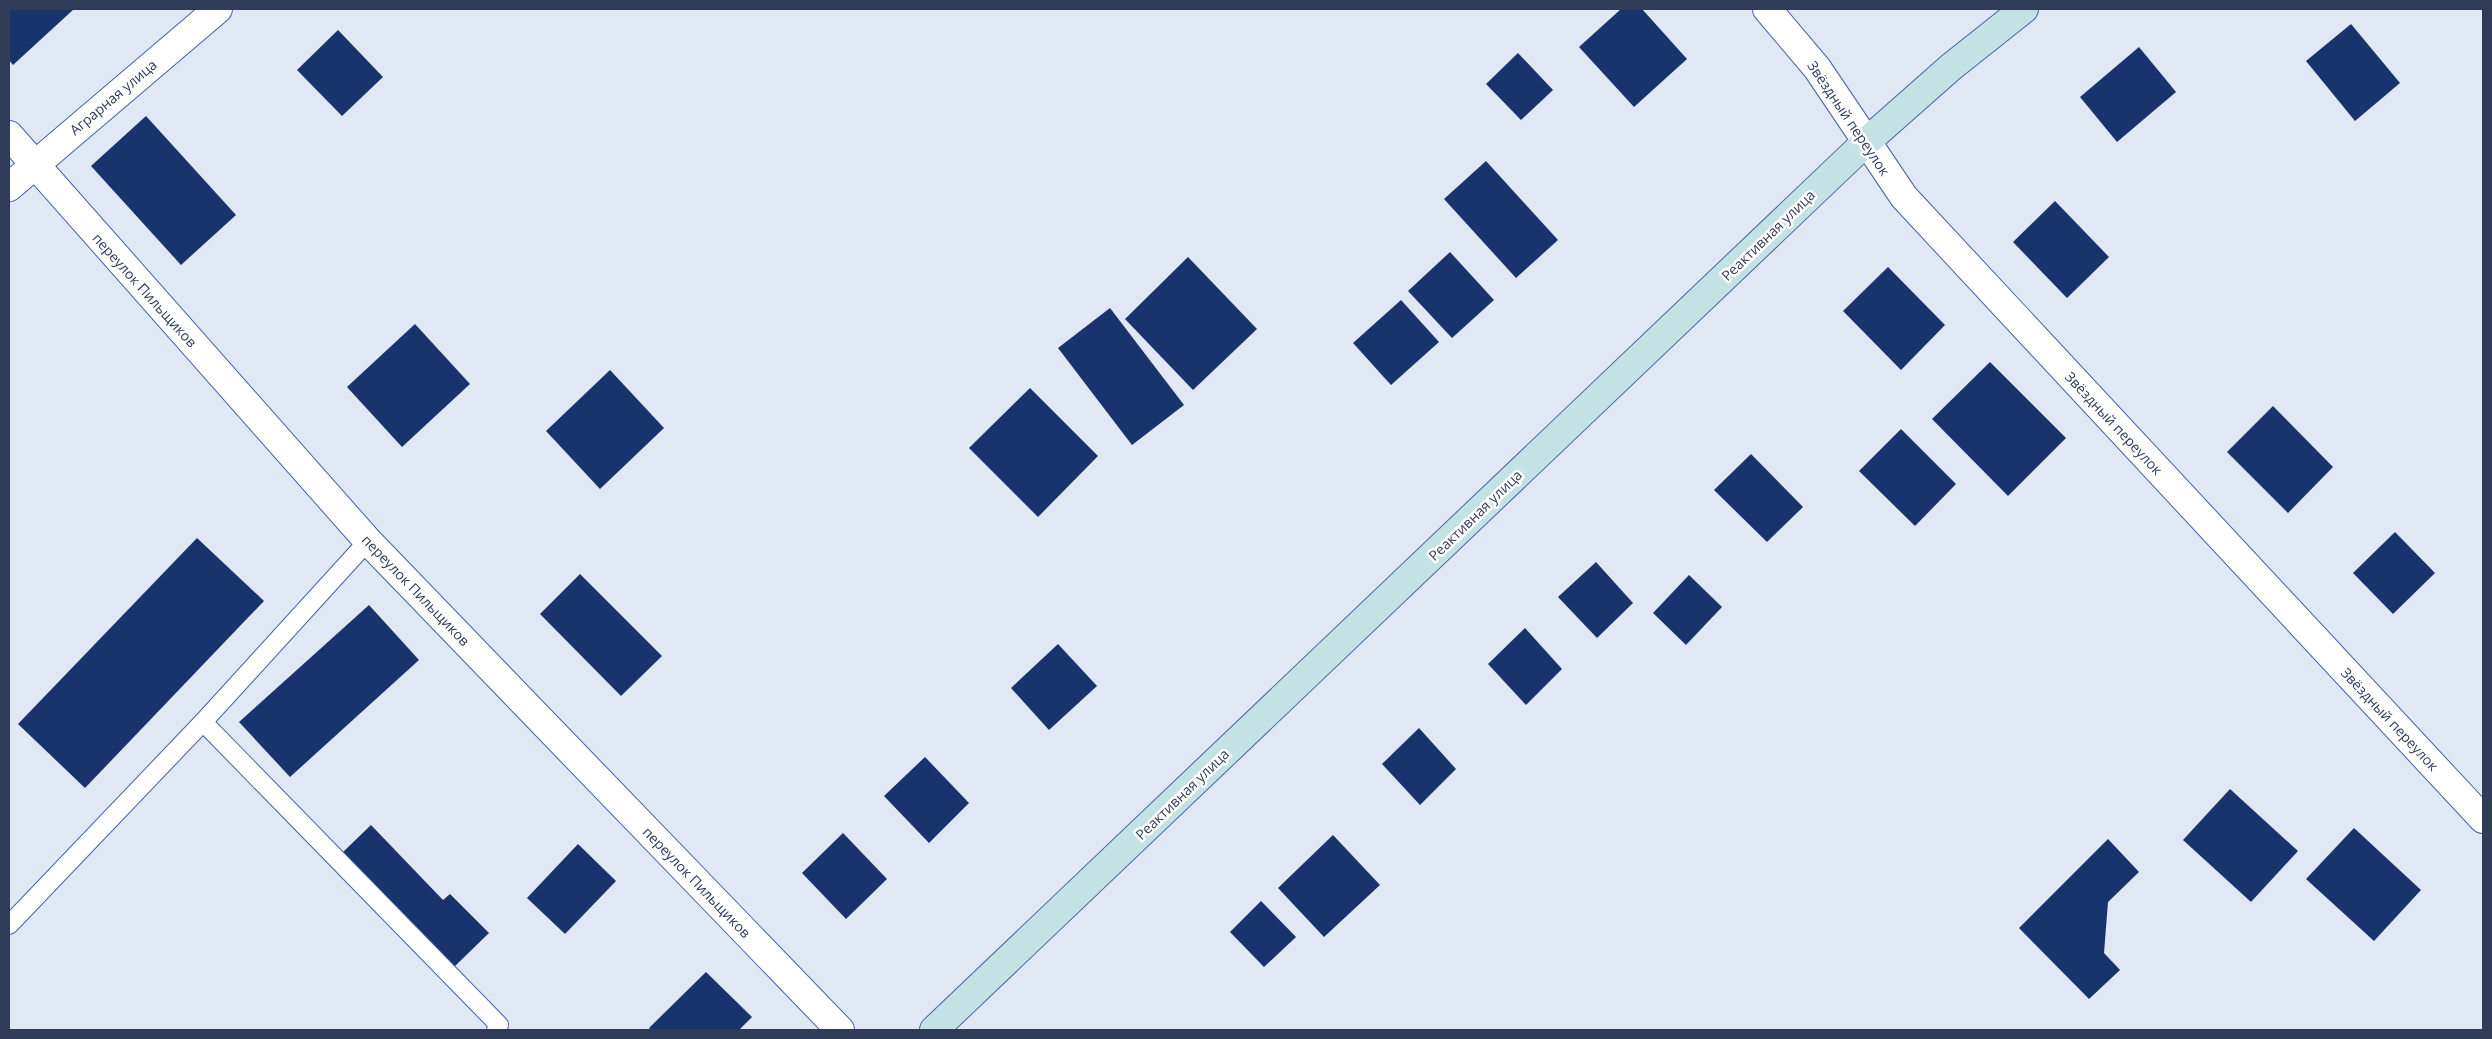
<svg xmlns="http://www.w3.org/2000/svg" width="2492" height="1039" font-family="'Open Sans',sans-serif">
<rect width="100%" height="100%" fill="#e0e7f5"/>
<g fill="#19336c">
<path d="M9,9H74L13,65L9,60Z"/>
<path d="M1621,9H1642L1687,59L1634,107L1579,47Z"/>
<path d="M2351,24L2400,83L2355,121L2306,61Z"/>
<path d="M338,30L383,77L342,116L297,70Z"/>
<path d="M2139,47L2176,92L2117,142L2080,97Z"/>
<path d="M1518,53L1553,90L1521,120L1486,84Z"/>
<path d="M146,116L236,215L181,265L91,166Z"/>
<path d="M1486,161L1558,240L1516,278L1444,199Z"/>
<path d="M2055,201L2109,257L2067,298L2013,242Z"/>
<path d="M1450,252L1494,300L1452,338L1408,291Z"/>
<path d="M1188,257L1257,329L1193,390L1125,319Z"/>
<path d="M1888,267L1945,325L1901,370L1843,311Z"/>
<path d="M1401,300L1439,342L1391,385L1353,343Z"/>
<path d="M1110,308L1184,405L1132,445L1058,348Z"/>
<path d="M415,324L470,384L402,447L347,387Z"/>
<path d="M1990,362L2066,438L2008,496L1932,419Z"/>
<path d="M610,370L664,428L600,489L546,431Z"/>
<path d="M1030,388L1098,456L1038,517L969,448Z"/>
<path d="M2273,406L2333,467L2288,513L2227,452Z"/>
<path d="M1901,429L1956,484L1915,526L1859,471Z"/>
<path d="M1751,454L1803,507L1767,542L1714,490Z"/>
<path d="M2395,532L2435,573L2393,614L2353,573Z"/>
<path d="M197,538L264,601L85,788L18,724Z"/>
<path d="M1596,562L1633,603L1597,638L1558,597Z"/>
<path d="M580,574L662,656L621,696L540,614Z"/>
<path d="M1689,575L1722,607L1686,645L1653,613Z"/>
<path d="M369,605L419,660L290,777L239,722Z"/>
<path d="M1525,628L1562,669L1526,705L1488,664Z"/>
<path d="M1058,644L1097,686L1049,730L1011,688Z"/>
<path d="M1419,728L1456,769L1420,805L1382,764Z"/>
<path d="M925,757L969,803L929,843L884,796Z"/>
<path d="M2230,789L2298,851L2251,902L2183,840Z"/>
<path d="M371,825L443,900L450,894L489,933L454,967L343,852Z"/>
<path d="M2354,828L2421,890L2374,941L2306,879Z"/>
<path d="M843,833L887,879L846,919L802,873Z"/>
<path d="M1333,835L1380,885L1324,937L1278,888Z"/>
<path d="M2108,839L2139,872L2108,902L2104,953L2120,970L2089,999L2019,928Z"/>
<path d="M578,844L616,881L565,934L527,898Z"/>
<path d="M1261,901L1296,937L1264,967L1230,932Z"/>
<path d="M706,972L752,1017L739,1030H651L649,1028Z"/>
</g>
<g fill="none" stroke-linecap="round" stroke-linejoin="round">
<g stroke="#4563a1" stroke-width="20">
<g id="service">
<path d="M203,722L499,1025L496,1030"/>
<path d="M9,925L203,722L368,541"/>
</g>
</g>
<g stroke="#4563a1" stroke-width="30">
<g id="minor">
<path d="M1767,9L1817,68L1904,197L2483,819"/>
<path d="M9,135L368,541L840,1030"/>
<path d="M9,187L218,9"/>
</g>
</g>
<g stroke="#4563a1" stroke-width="30">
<path id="secondary" d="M934,1030L1865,143L1951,67L2024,9"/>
</g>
<use href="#service" stroke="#fff" stroke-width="18"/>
<use href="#minor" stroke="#fff" stroke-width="28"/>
<use href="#secondary" stroke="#c4e2e5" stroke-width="28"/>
</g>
<g text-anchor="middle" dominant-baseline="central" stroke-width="5" stroke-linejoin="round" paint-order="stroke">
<g font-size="14" fill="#2e3c58" stroke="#fff">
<text transform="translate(113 97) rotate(-40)">Аграрная улица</text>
<text transform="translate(1849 118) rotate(56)">Звёздный переулок</text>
<text transform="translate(1768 235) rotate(-44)">Реактивная улица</text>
<text transform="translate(145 290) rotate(48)">переулок Пильщиков</text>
<text transform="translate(2114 423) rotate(47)">Звёздный переулок</text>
<text transform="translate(1475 515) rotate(-44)">Реактивная улица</text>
<text transform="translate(416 590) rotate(46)">переулок Пильщиков</text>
<text transform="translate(2390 719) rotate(47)">Звёздный переулок</text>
<text transform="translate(1182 794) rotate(-44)">Реактивная улица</text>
<text transform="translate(697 882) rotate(46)">переулок Пильщиков</text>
</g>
</g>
<rect width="2492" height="1039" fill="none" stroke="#2e3c58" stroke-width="20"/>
</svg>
